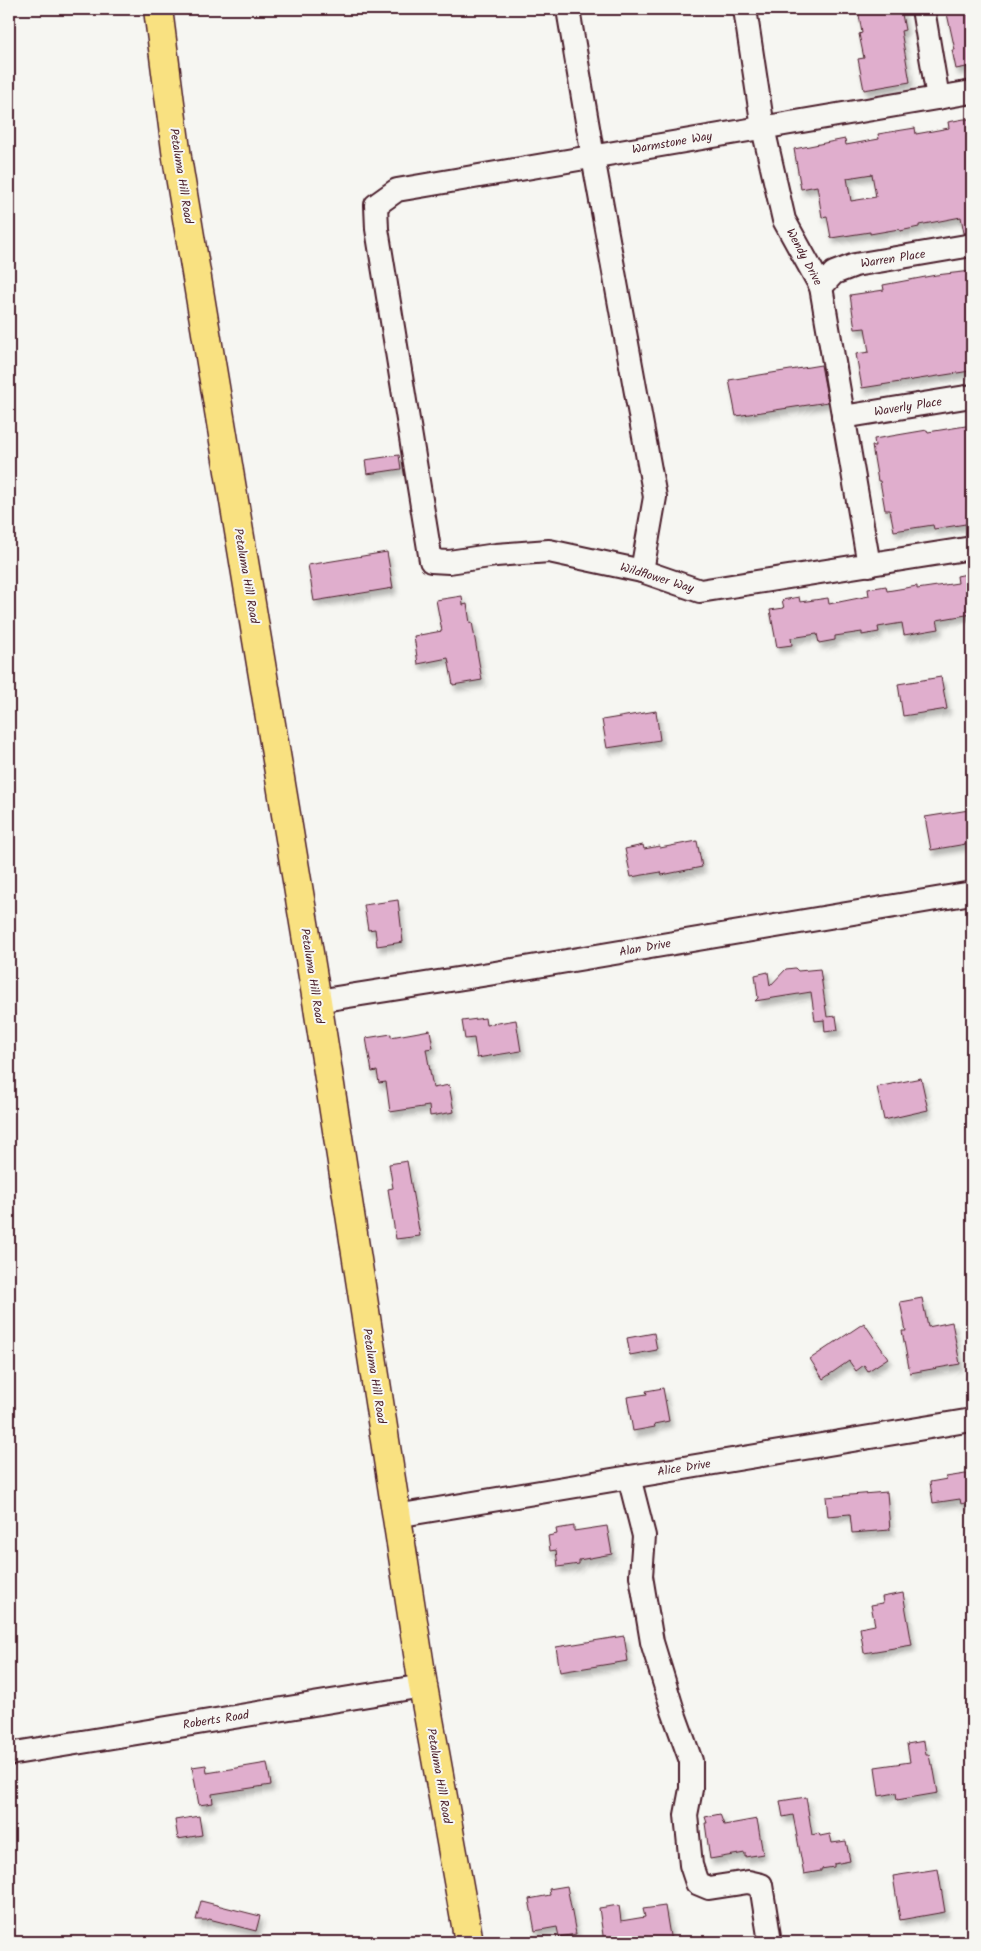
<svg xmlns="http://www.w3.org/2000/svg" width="981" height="1951" font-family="Kalam,sans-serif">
<defs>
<filter id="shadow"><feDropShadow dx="3" dy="5.5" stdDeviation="2.5" flood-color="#0004"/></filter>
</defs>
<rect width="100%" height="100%" fill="#f6f6f2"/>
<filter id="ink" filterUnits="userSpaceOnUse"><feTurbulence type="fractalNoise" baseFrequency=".02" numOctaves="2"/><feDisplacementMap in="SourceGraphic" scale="10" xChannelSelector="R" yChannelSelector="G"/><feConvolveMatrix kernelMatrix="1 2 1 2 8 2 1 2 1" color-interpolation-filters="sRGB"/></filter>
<g filter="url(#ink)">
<g fill="#e0aecd" stroke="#4a1f2b" fill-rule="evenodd" filter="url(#shadow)">
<path d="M858,9H901L905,30L901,31L910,82L864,90L858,59L864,58L859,34L862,33Z"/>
<path d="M946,9H972V66L956,69L952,50H955Z"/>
<path d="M964,119H972V232L964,233L961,217L919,225V227L900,231L899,229L870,234V232L831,238L827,216L822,217L817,186L801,189L794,149L845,139L846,145L879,139L878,134L915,128L916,134L949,128L948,122ZM872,174L876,197L851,201L847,178Z"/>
<path d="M972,271V292L969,293L972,314V367L969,368L970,371L862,388L856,354L869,352L865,328L855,329L850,295L884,290L883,285L936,275Z"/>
<path d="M821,365L828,402L736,416L729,380Z"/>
<path d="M972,425V523L934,529L933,525L894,531L890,510H885L880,481H878L872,446H875L874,439L927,430L928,432Z"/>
<path d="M399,455L401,469L367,474L365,460Z"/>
<path d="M387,552L393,588L314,601L308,565Z"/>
<path d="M972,573V614L937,620L939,629L904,635L902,623L878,627L879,632L862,635V632L835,636V640L819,643L817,634L791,638L792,645L777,647L770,610L784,608L782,600L799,597L800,602L828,598L829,604L869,596L868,589L886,586L887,591L917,586V589L958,583L957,576Z"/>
<path d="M462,596L463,605L467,604L470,623L472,622L482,680L453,685L448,658L418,664L414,636L442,631L436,600Z"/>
<path d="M941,677L947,709L903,716L898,684Z"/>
<path d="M656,711L660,740L607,748L602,720Z"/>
<path d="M969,810L972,843L931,850L925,817Z"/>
<path d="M697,841L702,867L662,875L661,872L631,877L625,849L643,845L644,849L660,846V848Z"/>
<path d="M398,900L403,942L377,946L375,929L368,930L364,905Z"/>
<path d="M795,968L798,971L820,969L827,1017L836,1016L838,1030L825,1032L824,1020L815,1021L811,992L755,1001L758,998L755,975L768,972L770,986L786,969Z"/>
<path d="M485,1018L486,1025L516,1020L521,1051L477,1058L474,1038L465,1039L462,1021Z"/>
<path d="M430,1030L433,1048L426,1049L433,1088L449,1085L454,1112L430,1116L429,1106L390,1112L386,1082L379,1083L377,1071L372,1072L366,1038L391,1034V1037Z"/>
<path d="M921,1078L928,1110L884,1120L877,1087Z"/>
<path d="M407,1161L420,1236L396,1239L388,1189L393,1188L389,1164Z"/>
<path d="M922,1298L928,1327L952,1322L960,1364L910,1373L902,1331H906L900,1302Z"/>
<path d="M864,1323L888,1358L868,1371L864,1365L856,1371L849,1361L823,1379L810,1359Z"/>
<path d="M654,1333L657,1350L630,1355L627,1338Z"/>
<path d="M663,1388L669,1421L654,1424L655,1427L633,1431L627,1397L647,1394L646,1391Z"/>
<path d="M972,1473V1502L961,1504L960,1499L933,1503L930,1482L947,1479L946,1477Z"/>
<path d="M887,1492L890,1530L852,1533L850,1514L828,1516L826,1497Z"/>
<path d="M574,1526V1531L607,1526L612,1554L579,1560V1564L558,1567L556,1550L550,1551L548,1536L557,1534L556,1529Z"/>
<path d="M903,1593L912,1645L864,1653L860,1628L875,1625L871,1605L883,1603L882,1597Z"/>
<path d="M624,1636L628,1661L560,1672L556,1647Z"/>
<path d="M924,1741L926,1755H929L931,1765H933L938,1793L897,1800L896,1793L879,1796L875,1767L910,1762L907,1744Z"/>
<path d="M267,1763L271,1785L212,1794L213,1803L199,1805L192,1767L206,1765L207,1773Z"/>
<path d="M806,1797L812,1835L819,1833L820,1836L830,1834L832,1843L846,1841L850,1861L834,1864V1867L821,1869V1871L804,1874L793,1815L783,1817L780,1801Z"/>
<path d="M720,1814L724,1825L757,1819L763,1854L745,1857V1853L710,1859L705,1823H707L705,1817Z"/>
<path d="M199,1816L202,1835L178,1839L175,1820Z"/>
<path d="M938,1869L945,1912L900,1920L893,1876Z"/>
<path d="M567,1886L576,1934L559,1937L557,1927L535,1931L529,1899L550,1895L549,1889Z"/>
<path d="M201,1901L260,1916L256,1931L209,1919L208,1920H196Z"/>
<path d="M619,1905L621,1921L645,1917L643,1909L665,1906L671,1942H604L599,1908Z"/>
</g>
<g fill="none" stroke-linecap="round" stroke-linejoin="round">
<g stroke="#4a1f2b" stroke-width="26">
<g id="minor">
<path d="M568,9L593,157L655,497L642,571"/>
<path d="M745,9L763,128L784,220L821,287L869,565"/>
<path d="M923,9L938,98"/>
<path d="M972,92L397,190L376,205L377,229L431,561L449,562L496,555L549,551L642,571L700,591L972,548"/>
<path d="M821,287L834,273L855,265L972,245"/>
<path d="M843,417L972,396"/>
<path d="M317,1001L495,973L972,893"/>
<path d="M629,1477L644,1536L641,1576L652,1642L673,1711L691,1761V1789L686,1815L691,1865L697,1883L709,1888L748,1882L761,1885L770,1942"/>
<path d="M396,1516L972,1420"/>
<path d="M9,1754L423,1686"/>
</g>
</g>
<g stroke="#4a1f2b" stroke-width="31">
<path id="major" d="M158,9L177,158L317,1001L423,1686L469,1942"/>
</g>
<use href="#minor" stroke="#f6f6f2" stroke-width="22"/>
<use href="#major" stroke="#f9e181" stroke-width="28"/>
</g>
</g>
<g text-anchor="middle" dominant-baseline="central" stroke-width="4" stroke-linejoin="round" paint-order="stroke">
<g font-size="12" fill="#4a1f2b" stroke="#f6f6f2">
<text transform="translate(672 143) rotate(-10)">Warmstone Way</text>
<text transform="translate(181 176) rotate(81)">Petaluma Hill Road</text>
<text transform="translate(804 257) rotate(62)">Wendy Drive</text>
<text transform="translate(893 259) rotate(-9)">Warren Place</text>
<text transform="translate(908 407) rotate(-9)">Waverly Place</text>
<text transform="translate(246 576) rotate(80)">Petaluma Hill Road</text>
<text transform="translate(657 578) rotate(17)">Wildflower Way</text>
<text transform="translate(645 948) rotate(-10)">Alan Drive</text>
<text transform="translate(312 976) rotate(81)">Petaluma Hill Road</text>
<text transform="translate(374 1376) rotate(81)">Petaluma Hill Road</text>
<text transform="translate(684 1468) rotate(-9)">Alice Drive</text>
<text transform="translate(216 1720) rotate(-9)">Roberts Road</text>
<text transform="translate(439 1776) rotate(80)">Petaluma Hill Road</text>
</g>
</g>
<rect width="981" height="1951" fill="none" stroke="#f6f6f2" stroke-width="30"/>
<rect x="15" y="15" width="951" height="1921" fill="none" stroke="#4a1f2b" stroke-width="2" filter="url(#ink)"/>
</svg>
